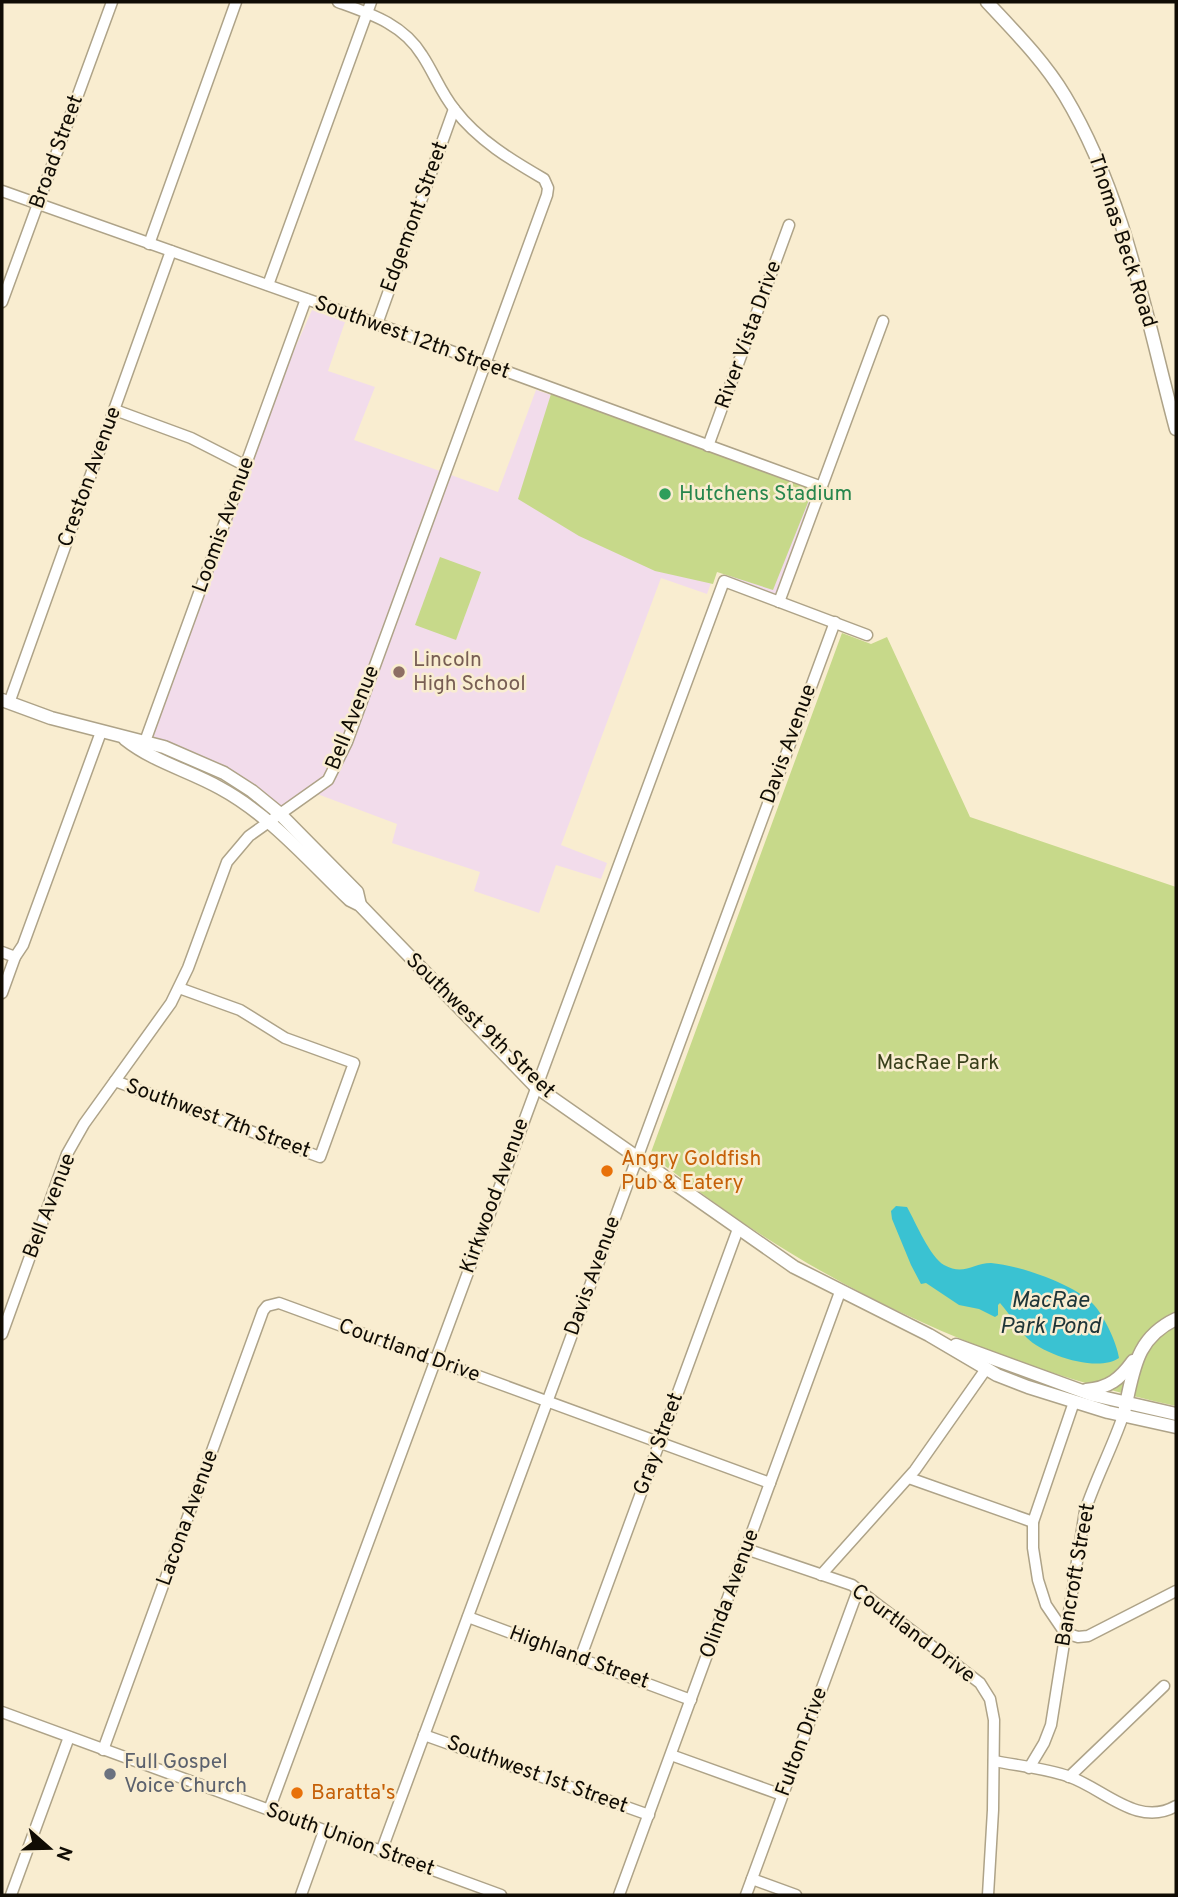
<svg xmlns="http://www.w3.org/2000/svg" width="1178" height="1897" viewBox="0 0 1178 1897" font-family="Overpass,sans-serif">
  <rect width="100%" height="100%" fill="#f9edd0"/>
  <polygon fill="#f2dceb" points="312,310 345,322 328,371 375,387 354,440 498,492 536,390 708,446 822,487 779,602 716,569 707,594 661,578 561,845 607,863 601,879 556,865 539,913 474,891 480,872 392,843 397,824 312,792 279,813 252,791 145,742 261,424"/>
  <g fill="#c7d98a">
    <polygon points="551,394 813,490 773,590 717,572 713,584 655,571 579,536 518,499"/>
    <polygon points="440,557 481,572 456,640 415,625"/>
    <path d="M842,633L871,644L887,637L970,817L1176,887V1406C1027,1374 882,1314 754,1230C718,1207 685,1180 650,1155Z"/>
  </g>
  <path fill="#3ac2d2" d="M896,1206L907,1207C916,1223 930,1257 944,1265C964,1276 973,1263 991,1263C1018,1265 1075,1284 1094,1305C1104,1316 1117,1343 1119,1358C1098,1373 1044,1355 1027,1338C1017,1327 1009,1313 1000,1303L998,1305V1315L995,1317L979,1309L959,1305L926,1283L921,1284L911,1265L892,1219L891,1211Z"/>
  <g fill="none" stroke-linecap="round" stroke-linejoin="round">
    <g stroke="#aea388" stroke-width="13">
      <g id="minor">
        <polyline points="2,191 377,324 822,487"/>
        <polyline points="149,244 236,2"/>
        <polyline points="268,285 371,2"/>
        <polyline points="2,302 112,2"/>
        <polyline points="377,324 454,109"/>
        <polyline points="115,410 191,438 246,466"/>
        <polyline points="708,446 789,225"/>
        <polyline points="779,602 883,321"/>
        <polyline points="9,703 171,251"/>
        <polyline points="143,747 306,299"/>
        <polyline points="2,952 15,957"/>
        <polyline points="2,993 15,957 23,945 101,732"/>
        <polyline points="115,1081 320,1157 354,1063 285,1038 240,1010 179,988"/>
        <path d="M2,1334L67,1154L84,1124L171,1003L188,968L227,862L249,836L328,780L347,742L547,195L548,188L544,179C511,160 478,140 455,110C441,93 434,73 422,55C403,24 371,14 338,2"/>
        <polyline points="1074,1402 1033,1522 1033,1548 1038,1580 1046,1605 1065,1633 1078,1637 1088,1636 1176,1591"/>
        <polyline points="909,1478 1033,1522"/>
        <polyline points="746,1549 852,1585 980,1683 990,1699 994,1720 993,1810 988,1895"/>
        <polyline points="821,1575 915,1470 986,1369"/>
        <polyline points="468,1617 691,1700"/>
        <polyline points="580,1659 738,1229"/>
        <polyline points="2,1712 501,1895"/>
        <polyline points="424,1735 649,1815"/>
        <polyline points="103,1750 263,1311 267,1306 279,1303 770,1483"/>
        <polyline points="671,1755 782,1795"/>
        <path d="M994,1761C1019,1766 1046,1768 1070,1777C1104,1789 1138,1828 1176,1806"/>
        <path d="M1029,1768L1044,1743L1051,1725L1085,1511C1096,1478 1112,1448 1123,1416"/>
        <polyline points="1069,1777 1164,1686"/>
        <polyline points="269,1810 724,581 867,635"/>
        <polyline points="381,1852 835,622"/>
        <polyline points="752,1879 796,1895"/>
        <polyline points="11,1895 69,1737"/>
        <polyline points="301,1895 324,1831"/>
        <polyline points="619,1895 840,1292"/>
        <polyline points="746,1895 858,1590"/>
      </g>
    </g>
    <g stroke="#aea388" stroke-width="15">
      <g id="major">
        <path d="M987,2C1015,32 1044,61 1065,96C1125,196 1146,317 1176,429"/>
        <polyline points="2,700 51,718 164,747 224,773 252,791 279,813 357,892 360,905"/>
        <path d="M125,739C154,762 188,770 220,788C270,815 309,861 350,900L360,905L535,1086L794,1267L929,1335L997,1375L1028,1387L1108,1412L1176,1427"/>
        <polyline points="956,1345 1093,1395 1176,1414"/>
        <path d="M1086,1390C1109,1388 1120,1379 1133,1361"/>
        <path d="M1124,1412C1134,1372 1134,1339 1176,1319"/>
      </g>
    </g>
    <use href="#minor" stroke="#fff" stroke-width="10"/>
    <use href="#major" stroke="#fff" stroke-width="12"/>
  </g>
  <circle fill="#2e9e5b" stroke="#f9edd0" stroke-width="2.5" cx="665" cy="494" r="7"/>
  <circle fill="#8d6e63" stroke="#f9edd0" stroke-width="2.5" cx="399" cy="672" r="7"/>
  <g fill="#e8710a" stroke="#f9edd0" stroke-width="2.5">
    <circle cx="607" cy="1171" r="7"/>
    <circle cx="297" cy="1793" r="7"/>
  </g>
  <circle fill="#6b7280" stroke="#f9edd0" stroke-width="2.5" cx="110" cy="1774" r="7"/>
  <g text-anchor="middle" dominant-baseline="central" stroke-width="5" stroke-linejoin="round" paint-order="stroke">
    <g font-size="21" fill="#100c04" stroke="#f9edd0">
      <text transform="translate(57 152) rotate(-70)">Broad Street</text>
      <text transform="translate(415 217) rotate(-70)">Edgemont Street</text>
      <text transform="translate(1122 241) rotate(72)">Thomas Beck Road</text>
      <text transform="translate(749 335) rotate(-70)">River Vista Drive</text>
      <text transform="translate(412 338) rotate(20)">Southwest 12th Street</text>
      <text transform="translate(90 477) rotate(-70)">Creston Avenue</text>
      <text transform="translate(224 525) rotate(-70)">Loomis Avenue</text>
      <text transform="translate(353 718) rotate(-68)">Bell Avenue</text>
      <text transform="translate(789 744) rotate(-70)">Davis Avenue</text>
      <text transform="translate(480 1026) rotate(44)">Southwest 9th Street</text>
      <text transform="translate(218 1119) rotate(20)">Southwest 7th Street</text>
      <text transform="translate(495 1196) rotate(-70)">Kirkwood Avenue</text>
      <text transform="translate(50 1206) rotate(-69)">Bell Avenue</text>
      <text transform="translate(593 1276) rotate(-70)">Davis Avenue</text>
      <text transform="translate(409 1351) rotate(20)">Courtland Drive</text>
      <text transform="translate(659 1444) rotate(-70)">Gray Street</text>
      <text transform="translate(188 1518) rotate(-70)">Lacona Avenue</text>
      <text transform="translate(1076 1575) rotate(-80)">Bancroft Street</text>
      <text transform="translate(730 1594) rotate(-70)">Olinda Avenue</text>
      <text transform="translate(913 1634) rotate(37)">Courtland Drive</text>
      <text transform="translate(579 1658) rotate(20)">Highland Street</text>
      <text transform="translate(802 1742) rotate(-70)">Fulton Drive</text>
      <text transform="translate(537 1775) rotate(20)">Southwest 1st Street</text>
      <text transform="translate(350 1840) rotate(20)">South Union Street</text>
    </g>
    <g font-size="21" fill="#27864d" stroke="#f9edd0" text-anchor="start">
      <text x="679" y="494">Hutchens Stadium</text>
    </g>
    <g font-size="21" fill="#785e54" stroke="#f9edd0" text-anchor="start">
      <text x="413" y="660">Lincoln<tspan x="413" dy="24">High School</tspan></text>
    </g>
    <g font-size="21" fill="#373f1a" stroke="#f9edd0">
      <text x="938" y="1063">MacRae Park</text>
    </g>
    <g font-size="21" fill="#c56008" stroke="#f9edd0" text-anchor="start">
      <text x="621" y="1159">Angry Goldfish<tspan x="621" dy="24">Pub &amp; Eatery</tspan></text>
      <text x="311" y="1793">Baratta's</text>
    </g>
    <g font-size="21" fill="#5b616d" stroke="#f9edd0" text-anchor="start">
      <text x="124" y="1762">Full Gospel<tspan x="124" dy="24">Voice Church</tspan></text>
    </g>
    <g font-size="23" font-style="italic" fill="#1e3538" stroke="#f9edd0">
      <text x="1050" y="1301">MacRae<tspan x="1050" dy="26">Park Pond</tspan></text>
    </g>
  </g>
  <rect width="1178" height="1897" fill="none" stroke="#100c04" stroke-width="7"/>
  <g transform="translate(49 1848) rotate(110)" stroke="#f9edd0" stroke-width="5" paint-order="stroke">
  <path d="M0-5L12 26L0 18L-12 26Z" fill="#100c04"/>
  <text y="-10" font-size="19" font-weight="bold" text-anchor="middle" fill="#100c04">N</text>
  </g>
</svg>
